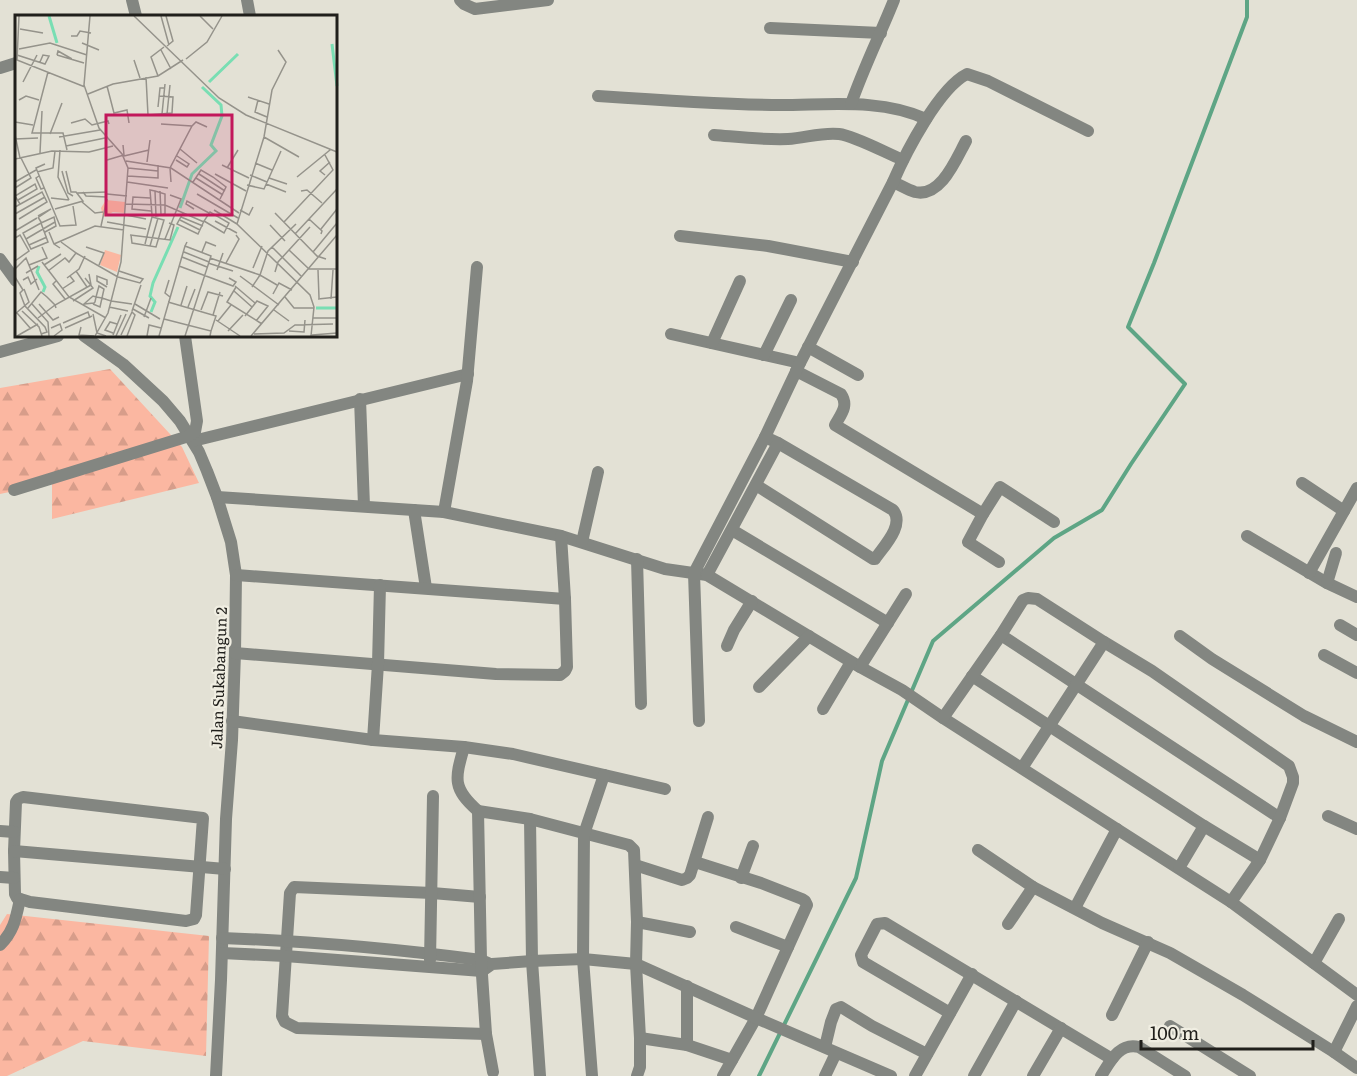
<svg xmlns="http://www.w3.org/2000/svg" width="1357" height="1076" viewBox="0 0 1357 1076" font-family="Literata,serif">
  <defs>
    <pattern id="forest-firs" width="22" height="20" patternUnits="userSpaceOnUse" patternTransform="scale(1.5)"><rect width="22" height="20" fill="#fbb7a1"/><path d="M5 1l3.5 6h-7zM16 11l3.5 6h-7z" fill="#d79d8a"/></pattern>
  </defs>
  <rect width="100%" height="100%" fill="#e3e1d5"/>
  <g fill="url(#forest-firs)">
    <polygon points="110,369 182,447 199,483 52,519 52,483 0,494 0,388"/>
    <polygon points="7,914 209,936 206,1056 83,1041 7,1076 0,1076 0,925"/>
  </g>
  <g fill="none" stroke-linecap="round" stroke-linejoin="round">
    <polyline stroke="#5ea585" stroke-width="4" points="759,1076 856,878 882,761 933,641 1054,538 1102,510 1131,464 1185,384 1128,327 1154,263 1247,17 1247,0"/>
    <g stroke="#838681" stroke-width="12">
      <polyline points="132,0 136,16"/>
      <polyline points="247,0 250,16"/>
      <polyline points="460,0 464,4 475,9 548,0"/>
      <polyline points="770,28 881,33"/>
      <polyline points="0,68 16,63"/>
      <path d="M598,96C656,100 714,104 772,105C822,106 879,97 926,119"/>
      <path d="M851,104C863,69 880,35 894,0"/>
      <path d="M714,135C739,137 763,140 788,139C805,138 822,132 839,134C855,136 886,153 903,160"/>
      <path d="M893,182C900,185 908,190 915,192C941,198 956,159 966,141"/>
      <polyline points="680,236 768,246 853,262"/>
      <polyline points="0,259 16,281"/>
      <polyline points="671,334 800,363"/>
      <polyline points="84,336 123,364 163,401 180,421 199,452 207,471 217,497 231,542 236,575 235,653 232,740 226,819 221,980 216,1076"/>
      <polyline points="712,343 740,281"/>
      <polyline points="808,347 858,375"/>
      <polyline points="0,352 58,336"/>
      <polyline points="764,355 791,300"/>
      <path d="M796,371L841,394C849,406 841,414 835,425L983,514"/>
      <polyline points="360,399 364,506"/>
      <polyline points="193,441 468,374"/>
      <polyline points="1302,483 1344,511"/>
      <path d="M756,485L873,559H875C884,546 905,525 893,510L778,443L765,437"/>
      <polyline points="14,490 189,436 195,432 197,421 185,336"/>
      <polyline points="217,497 444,512 561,536 665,569 707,575 860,667 902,690 943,718 1231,902 1357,995"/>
      <polyline points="414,510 426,588"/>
      <polyline points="444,512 467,381 477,267"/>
      <polyline points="732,530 888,623"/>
      <polyline points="1247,536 1327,583 1357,597"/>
      <polyline points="582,542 598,472"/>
      <polyline points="637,559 641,704"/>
      <polyline points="999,562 968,542 983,514 1000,487 1054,522"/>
      <polyline points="1309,573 1357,488"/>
      <polyline points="236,575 565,599"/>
      <polyline points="707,575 778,443"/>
      <polyline points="1327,583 1336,553"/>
      <polyline points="1340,625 1357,635"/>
      <polyline points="1001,635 1280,818"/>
      <polyline points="1180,636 1212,659 1304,716 1357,742"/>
      <polyline points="727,646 734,630 752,601"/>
      <polyline points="235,653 496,674 560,675 565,671 567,667 565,599 561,536"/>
      <polyline points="1324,655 1357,673"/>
      <polyline points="860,667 906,594"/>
      <polyline points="972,676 1204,826 1260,860"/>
      <polyline points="759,687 809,636"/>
      <polyline points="823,709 851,662"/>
      <polyline points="943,718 1001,635 1023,600 1028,598 1037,599 1104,642 1152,671 1289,766 1293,777 1293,783 1280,818 1260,860 1231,902"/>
      <polyline points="232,721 373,740 464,747 513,754 665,789"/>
      <path d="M699,721L694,573L765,437L800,363L893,182C906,152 939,88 967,74L988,81L1088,131"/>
      <polyline points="373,740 378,664 380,585"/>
      <path d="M464,747C455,779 452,788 478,811"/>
      <polyline points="1022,768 1104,642"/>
      <polygon points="23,797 203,818 196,915 194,919 186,921 30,902 17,898 15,894 14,851 16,802 18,799"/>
      <polyline points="1328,816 1357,829"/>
      <polyline points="530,819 532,961 540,1076"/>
      <polyline points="0,831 14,832"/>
      <polyline points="978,850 1033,887 1102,923 1170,953 1243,995 1334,1052 1357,1068"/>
      <polyline points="14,851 225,869"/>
      <polyline points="695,862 761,883 802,899 805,901 807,905 756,1018 723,1076"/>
      <polyline points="635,865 682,880 687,878 690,875 708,817"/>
      <polyline points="1179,868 1204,826"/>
      <polyline points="0,877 14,878"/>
      <polyline points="741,878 753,846"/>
      <polyline points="480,897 432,893 294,887 290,893 282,1016 285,1022 297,1028 486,1034"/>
      <polyline points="1075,908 1117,829"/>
      <polyline points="637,922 690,932"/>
      <polyline points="1008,924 1033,887"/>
      <polyline points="736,927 788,947"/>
      <path d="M222,938C309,941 395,949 481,960L488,963"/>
      <path d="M0,945C14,931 16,918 20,899"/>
      <polyline points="222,953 285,956 482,971 492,964 532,961 583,959 636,964 763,1021 891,1076"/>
      <polyline points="430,960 433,796"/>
      <polyline points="1314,963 1339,919"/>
      <polyline points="687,986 687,1045"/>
      <polyline points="950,1013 863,962 861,955 877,924 885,923 1112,1059"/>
      <polyline points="1112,1015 1148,942"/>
      <polyline points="1170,1026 1250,1076"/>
      <polyline points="640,1038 687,1045 732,1060"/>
      <polyline points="825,1047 831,1022 836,1009 841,1007 872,1026 927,1054"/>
      <polyline points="1334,1052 1357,1006"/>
      <polyline points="493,1072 486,1034 481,960 478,811 530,819 629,845 634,850 637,922 636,964 640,1038 640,1067 637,1076"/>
      <polyline points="592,1076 583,959 584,834 604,775"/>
      <polyline points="825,1076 836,1053"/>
      <polyline points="915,1076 972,974"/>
      <polyline points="974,1076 1016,1001"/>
      <polyline points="1033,1076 1061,1028"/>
      <path d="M1101,1076C1110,1062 1119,1042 1139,1047L1185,1076"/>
    </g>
  </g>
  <g text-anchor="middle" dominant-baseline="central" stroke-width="4.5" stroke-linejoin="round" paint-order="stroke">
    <g font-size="15" fill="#201f1b" stroke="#f0eee2">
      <text transform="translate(218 678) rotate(-88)">Jalan Sukabangun 2</text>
    </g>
  </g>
  <g transform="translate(15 15)">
    <rect width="322" height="322" fill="#e3e1d5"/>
    <path d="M91,185L110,187V198L98,197L88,202L86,193ZM90,235L106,240L102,257L85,250Z" fill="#fbb7a1"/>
    <path fill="none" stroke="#79deb3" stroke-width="3" d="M34,1L42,28M317,29L322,71M194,67L223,39M165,193L177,159L201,136L196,130L207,101L206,90L187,72M24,251L22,257L30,272L28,277M301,293H322M136,297L140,287L135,281L138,268L163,212"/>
    <path fill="none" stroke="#95938b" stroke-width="1.5" d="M4,1L2,45L70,72M75,1L69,70L84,113L107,139L113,153L106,247L93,298L80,321M119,1L204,83L231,100L322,137M146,1L154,30M151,1L158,26L152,31M185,1L198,14M5,14L28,18M56,21H62L65,16L76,18M67,28L84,35M4,34L35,28L72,40M146,35L156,54M263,35L271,47L257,75L249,122L222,209L295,280L299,292L296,321M2,40L30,49L34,41L28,40L25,47M42,40L69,48M42,40L43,36L57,44M171,44L192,27L207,1M119,45L125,63M33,57L17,118H48L52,135M143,61L136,42L149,32M131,62L133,100L157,98L158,82L144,81M8,67L22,40M92,71L99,98L112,95L114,108M73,79L98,69L143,61L168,45M233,82L254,89M4,85L11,81L24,85M243,85L240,97L252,102M143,92L145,73H150M147,99L150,69M152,99L155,70M0,107L18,110M56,108L70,104L77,110L93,106L94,109M146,109L177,111M35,119L47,88M0,120L5,143M44,122L85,115M249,122L284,142M0,124L23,123M51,131L90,123M165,134L182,148M45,135L43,162L54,185M25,138L27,96M109,141L134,135M0,144L37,136L74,137L98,131M92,145L109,140L108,130M161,145L172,152L174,149L162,141M111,146L156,153L224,198M132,147L135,125M240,148L257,155M30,149L21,153L45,211L61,210L58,191M207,150L234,163M113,153L143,156M212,153L223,135M47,156L53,178L58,181M22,157L38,153L40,136M184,159L210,176M200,159L231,176M235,160L252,167M310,160L305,156L315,147M24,161L21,163L26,174L29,173M113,161L143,163V150M282,162L315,135M181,163L208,180M254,163L272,169M0,167L21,155M112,167L153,173M156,167L155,153L177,111L181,107L192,112M178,167L186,155L198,162L211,172L205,184M251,169L271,177M232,170L249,174L266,136M0,173L16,163L6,143M145,176L146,200M286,176L292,175L307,188M68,177L71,181L92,182M62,178L92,177M92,179L112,181M182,179L223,203M36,183L54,185M135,183L118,182L117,194L136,196M3,185L22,174L20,169L0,181L5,189M67,187L80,198L88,197M111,189L150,190L189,207M0,192L27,177L32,187L4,204M40,194L68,186L61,177H56L51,156M179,194L171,189L172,186L194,198M199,195L222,209M225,195L234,200L238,192M168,198L162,209L183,219L189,206L195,197L214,208L209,218L189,206M260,198L302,241L311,244M0,199L30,182M111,200L131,204M137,200L135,175L140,176L150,179V199L141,201L140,176M23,201L36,194L24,202M23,202L26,207V208L33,227L16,234L8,218L26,208L39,202L41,211L30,217M166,202L188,211M294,204L307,216L306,219M165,205L185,215M200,206L222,218M92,207L131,214M269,207L318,155L310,140M255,210L270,226M86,211L92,184M306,214L322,194M0,216L22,203M34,217L39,229L45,233M280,219L322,174M115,220L155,225L159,210L154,208M116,220L117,228L141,232L149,205L137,202L130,229M0,223L5,220L14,236L0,246M11,224L40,207M150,224L166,184L155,180M39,229L80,211L109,215M14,230L32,222M135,231L143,203M71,232L89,238L84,250M257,232L287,262M274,235L294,254H322M169,237L194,247M187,237L191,227L201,231M298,237L322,208M61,238L103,262M167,242L192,252M195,243L245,260L253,236L281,209M27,247L54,282L91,303M193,248L218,256M211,248L224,224L221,220M14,250L32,243L27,232M29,250L46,239M23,251L16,255L24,275M164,251L218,271L221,267L214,263M238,253L247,231M0,254L11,243L16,255L11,258M202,255L208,238M303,255L304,283M33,256L50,243L54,247L61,238L46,227M61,256L72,272M260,257L263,247L295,212M225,261L264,290M0,262L8,275L5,278L10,291L30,312L32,317L26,319M103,262L125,268L128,264L104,256M52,263L64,254L70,241M8,265L13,262L16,269L22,264M154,265L150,278L155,282M41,266L38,269L50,284M220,271L240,288M92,272L82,266V261L92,265V270M221,272L212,287L247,309M237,272L245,260L262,270M47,274L59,266L55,261M219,276L237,292M258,279L264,268L277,275M270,282L279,293H299M303,284L322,282M316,284L318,255M58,286L78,273L70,263M153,287L201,301L196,316M17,289L33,307L34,321M24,289L38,305L44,302M78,289L85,292L89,274L84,271L81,282L80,287L79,288L69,289L78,281L81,282L87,283L96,286L117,289M120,289L145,304M166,290L172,271M94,292L113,296M173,292L180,274M13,293L26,277L32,282L40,290L23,303M41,293L40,290L76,270L74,259M118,294L134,303M186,295L193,277L208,281M259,295L274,306M7,296L24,312L27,321M117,296L126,270M2,298L16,314M0,299L14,287L9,274M78,299L82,318L91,321M198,300L205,277M230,301L242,286L253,291L241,306M129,302L136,283M298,303H322M149,304L196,316L195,321M201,305L225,321M203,306L216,290M48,308L73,297L75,303M66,312L64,320L79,321M36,313L45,309L47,315L39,321M50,313L77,301M213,316L228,300M274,316L289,317L290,305M98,318L90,315L95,307L102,309M239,319L269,318L280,310L318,309M98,320L106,300M106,320L117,297L120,300L112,321M297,320L322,318M2,321L23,309M101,321L111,299M132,321L134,310L146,313M144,321L170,231M170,321L196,241L170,231L172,227M236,321L322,220"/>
    <path fill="#c2185b" fill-opacity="0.15" stroke="#c2185b" stroke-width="3" d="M91,100H217V200H91Z"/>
    <rect width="322" height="322" fill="none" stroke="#201f1b" stroke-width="3"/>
  </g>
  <path d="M1141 1040v9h172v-9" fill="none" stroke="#201f1b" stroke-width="3"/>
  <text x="1150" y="1040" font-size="18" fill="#201f1b" stroke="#f0eee2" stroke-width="4.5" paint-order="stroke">100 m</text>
</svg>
